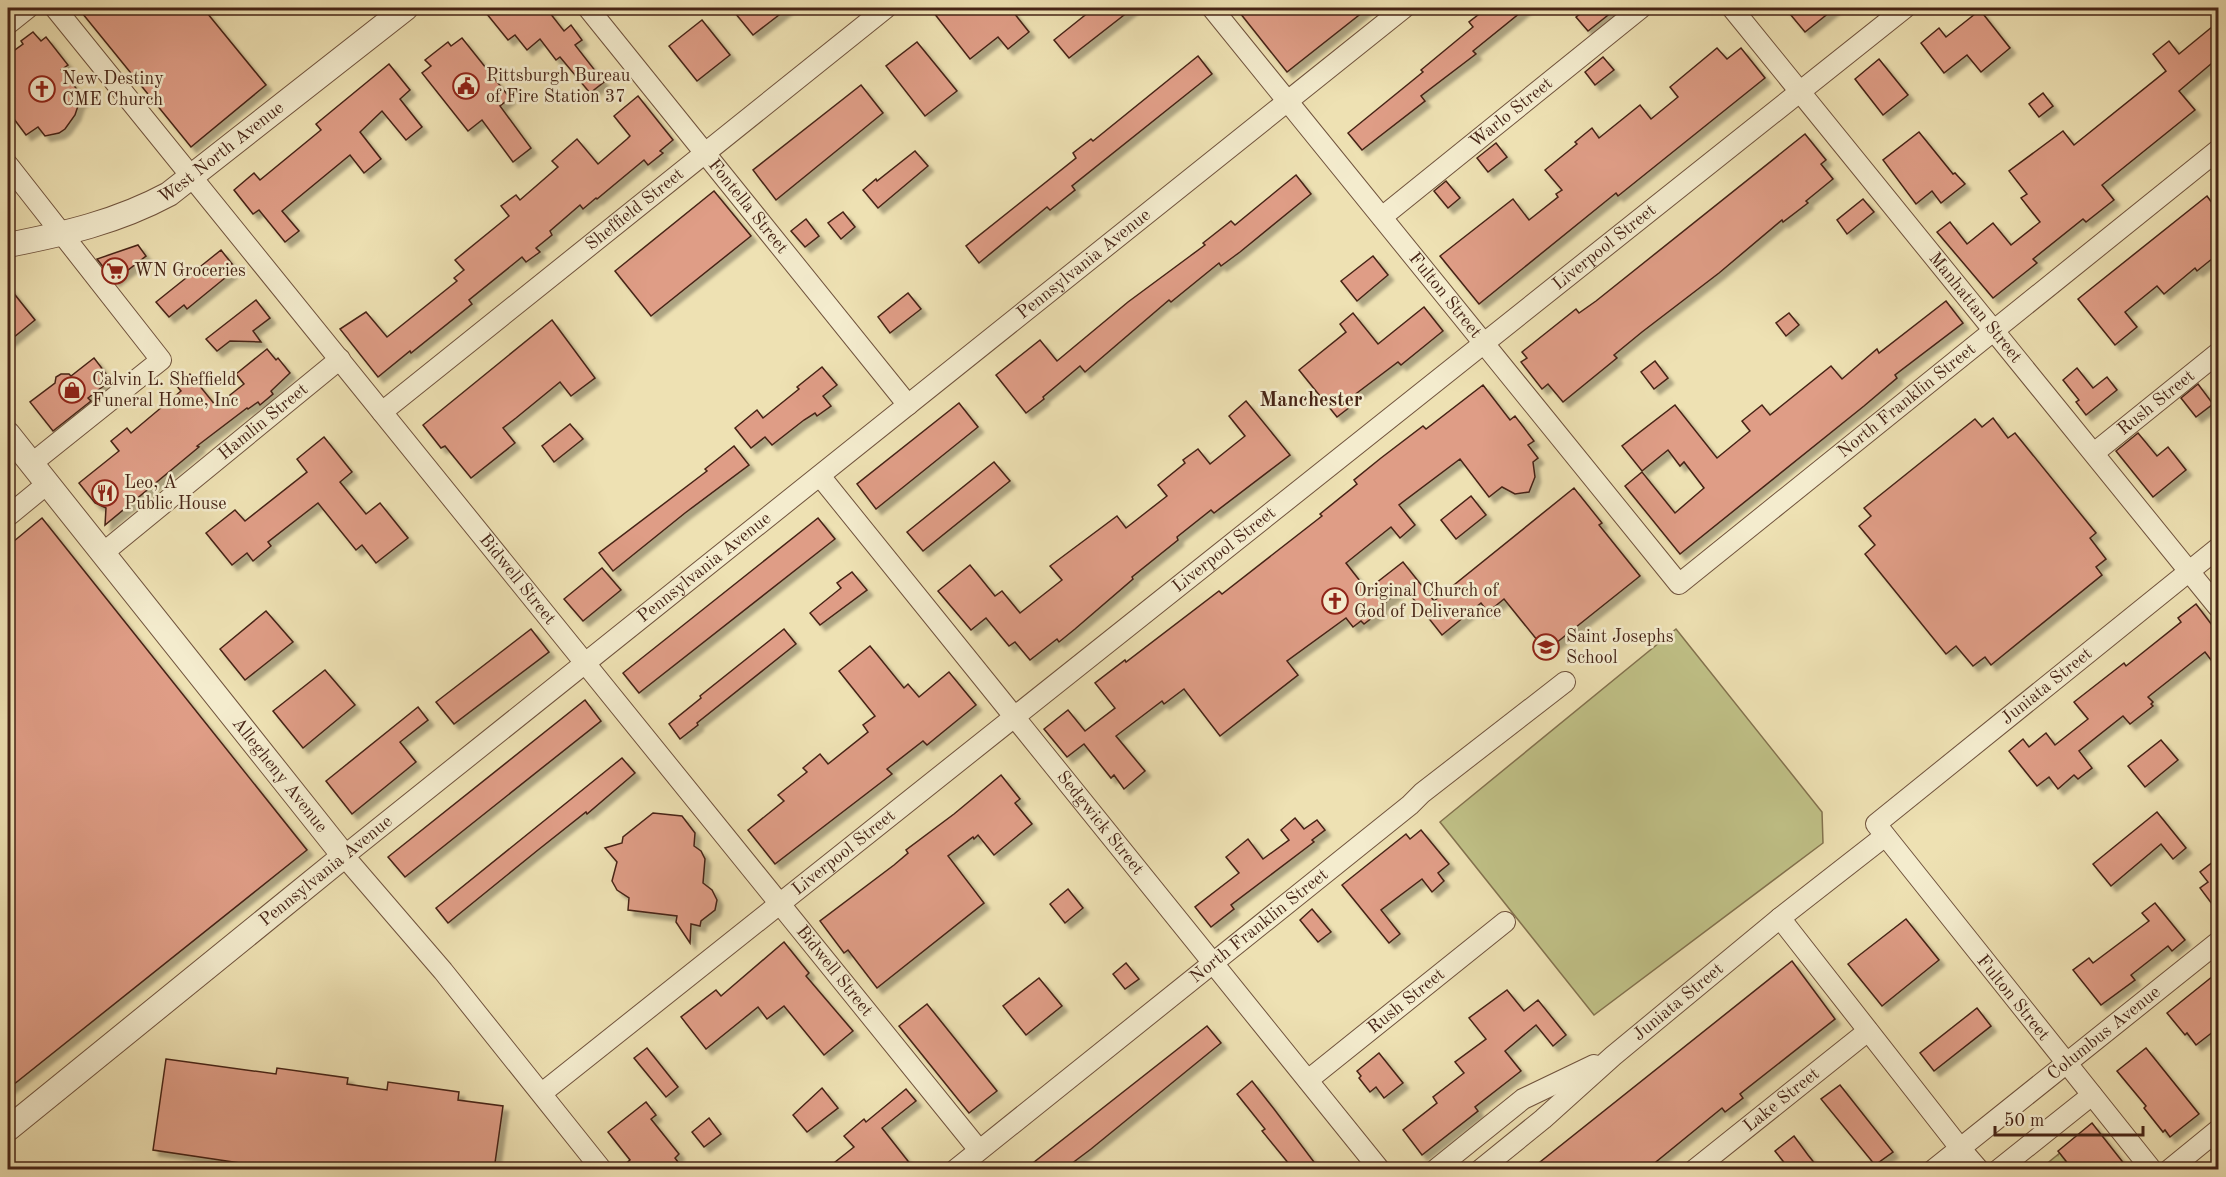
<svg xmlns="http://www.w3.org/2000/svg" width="2226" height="1177" viewBox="0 0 2226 1177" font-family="'Old Standard TT',serif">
  <defs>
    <pattern id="forest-crowns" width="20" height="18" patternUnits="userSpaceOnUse" patternTransform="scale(1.5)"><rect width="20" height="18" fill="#c0c187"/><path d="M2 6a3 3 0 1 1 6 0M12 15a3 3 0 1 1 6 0" fill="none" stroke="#9e9d6d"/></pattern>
    <filter id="shadow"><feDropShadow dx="5.5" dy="5.5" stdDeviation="1.5" flood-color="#0004"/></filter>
  </defs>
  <rect width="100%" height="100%" fill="#eee1b3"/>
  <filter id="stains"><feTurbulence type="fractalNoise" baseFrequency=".00333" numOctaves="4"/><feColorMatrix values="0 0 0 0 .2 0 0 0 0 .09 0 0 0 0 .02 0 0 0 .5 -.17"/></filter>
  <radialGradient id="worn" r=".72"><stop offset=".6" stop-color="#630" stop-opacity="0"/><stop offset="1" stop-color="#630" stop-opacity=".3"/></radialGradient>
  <polygon fill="url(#forest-crowns)" stroke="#83724e" stroke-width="1.5" points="2066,1148 2084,1170 2039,1170"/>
  <polygon fill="#c0c187" stroke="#83724e" stroke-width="1.5" points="1676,629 1822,812 1823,843 1594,1015 1440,822"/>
  <g fill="#df9d86" stroke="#462416" stroke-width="1.5" filter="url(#shadow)">
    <polygon points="78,8 203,8 266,85 191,147"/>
    <polygon points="482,8 546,8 564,31 571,25 582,40 575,45 604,82 590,93 560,57 556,60 540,39 527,50 515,35 508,40"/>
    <polygon points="731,8 788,8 753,35"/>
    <polygon points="930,8 1010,8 1029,32 1008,49 998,37 970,59"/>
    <polygon points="1094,8 1133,8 1069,58 1054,40"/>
    <polygon points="1236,8 1368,8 1287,72"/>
    <polygon points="1487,8 1526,8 1473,51 1476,54 1421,96 1425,101 1362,150 1348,133 1423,72 1421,70 1473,27 1469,22"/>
    <polygon points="1588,8 1617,8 1588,31 1576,17"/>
    <polygon points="1785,8 1835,8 1805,32"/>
    <polygon points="1980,10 2010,48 1981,72 1967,55 1944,73 1921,43 1939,28 1946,37"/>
    <polygon points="702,20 730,55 697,81 669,46"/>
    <polygon points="2218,22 2218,58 2179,91 2195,110 2102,185 2114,200 2086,222 2083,219 2033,259 2037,263 1993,298 1937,232 1950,222 1967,244 1993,223 2011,245 2040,222 2021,198 2027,194 2009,171 2063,131 2074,145 2166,71 2153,54 2169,41 2179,54"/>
    <polygon points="33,32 41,41 46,37 68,65 61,70 85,99 79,103 75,115 65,129 59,133 45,136 38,127 26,135 8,111 8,55 23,44 21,41"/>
    <polygon points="462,38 510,98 500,106 531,148 513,162 482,120 468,131 422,73 431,66 425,60 448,42 451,46"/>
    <polygon points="917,42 957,91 925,116 886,66"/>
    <polygon points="1717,48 1727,59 1741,48 1765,78 1618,196 1616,193 1479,304 1440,256 1513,199 1529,220 1558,197 1556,194 1562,190 1545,170 1577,144 1575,142 1592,128 1599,138 1640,105 1651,119 1678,97 1670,87"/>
    <polygon points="1198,56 1212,74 1072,186 1075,190 1050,210 1047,207 979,263 966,246 1076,158 1073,153 1091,139 1093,141"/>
    <polygon points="1603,57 1614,70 1595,85 1585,72"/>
    <polygon points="1879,59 1908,95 1883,115 1855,79"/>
    <polygon points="389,64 410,90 400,99 422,127 406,140 382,111 360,132 381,159 364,173 350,155 282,211 299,231 285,242 259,210 253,214 234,190 254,173 260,180 321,130 316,124"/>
    <polygon points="861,85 883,113 776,200 753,170"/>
    <polygon points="2043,93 2053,106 2039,117 2029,104"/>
    <polygon points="638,96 673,140 660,151 663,153 648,165 644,160 597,199 596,198 583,209 580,205 550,231 552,235 536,248 540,252 526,262 522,257 469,300 472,304 411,353 410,351 378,377 340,329 366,312 387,337 457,281 454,278 464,270 455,260 509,216 501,206 516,195 520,200 558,167 552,161 577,139 598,164 627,139 630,136 614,116"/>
    <polygon points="1919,132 1953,174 1955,173 1965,184 1941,203 1932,191 1916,204 1883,160"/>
    <polygon points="1805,134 1826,160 1821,164 1833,179 1806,201 1808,203 1783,222 1782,220 1719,273 1642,332 1614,355 1617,358 1563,402 1548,384 1542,389 1521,362 1527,358 1522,352 1576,309 1579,313 1596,301"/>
    <polygon points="1496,143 1507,157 1488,172 1477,158"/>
    <polygon points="915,151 928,166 878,208 863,190 876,179 877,181"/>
    <polygon points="1296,175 1311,194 1240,252 1221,266 1219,263 1171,302 1169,300 1085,372 1080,366 1043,397 1044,399 1026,413 996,375 1040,340 1057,361 1128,302 1205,245 1203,243 1231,221 1235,225"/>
    <polygon points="1446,181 1460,198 1448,208 1434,191"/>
    <polygon points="714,191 751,236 651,316 615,271"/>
    <polygon points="2207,196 2218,211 2218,254 2197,271 2195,268 2164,294 2157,286 2125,312 2137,327 2115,345 2078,299"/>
    <polygon points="1863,199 1874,212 1847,234 1837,220"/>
    <polygon points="843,212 855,227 841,239 828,223"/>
    <polygon points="806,219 819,236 805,247 791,231"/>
    <polygon points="138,245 146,256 114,281 97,259"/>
    <polygon points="221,250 236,269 187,309 184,305 169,317 156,302"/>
    <polygon points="1373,256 1388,275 1357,301 1341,281"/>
    <polygon points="8,286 35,320 8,342"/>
    <polygon points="908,293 921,309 890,333 878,317"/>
    <polygon points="256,300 270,318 253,331 261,342 230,341 217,351 206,339"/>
    <polygon points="1946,301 1963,323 1895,375 1897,378 1864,406 1680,554 1625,486 1642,472 1675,513 1704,488 1684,462 1680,466 1668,450 1642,471 1622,446 1675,405 1717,458 1750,431 1742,421 1762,405 1770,415 1831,366 1842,379 1877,349 1879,353"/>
    <polygon points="1424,307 1443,331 1401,365 1398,362 1345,402 1350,407 1337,417 1299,370 1346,332 1340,324 1353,313 1378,344"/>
    <polygon points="1789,313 1799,325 1786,336 1776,323"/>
    <polygon points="552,320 595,378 571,396 560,382 516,418 503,428 515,443 471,478 445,446 441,448 423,425"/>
    <polygon points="267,349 276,360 278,358 290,373 271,391 273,394 260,405 258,402 248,409 247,408 197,446 199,447 105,525 106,508 95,503 79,483 119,451 111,441 127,428 131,433 181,391 176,385 190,374 216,406 244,384 236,374"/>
    <polygon points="94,358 111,380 88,398 91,401 53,431 30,402 55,383 56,377 61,374 69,374 71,376"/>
    <polygon points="1655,361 1668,378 1654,389 1641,372"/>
    <polygon points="822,367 837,385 823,396 831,406 817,416 815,413 804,420 772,445 765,437 751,448 735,428 757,410 763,418 799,389 797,387"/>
    <polygon points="2077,368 2093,388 2107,377 2117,390 2086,415 2076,402 2079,400 2063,380"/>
    <polygon points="2198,384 2213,404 2196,417 2181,398"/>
    <polygon points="1483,385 1510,420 1515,416 1534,441 1528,445 1538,458 1533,462 1535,477 1529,492 1515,494 1502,487 1489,497 1460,459 1399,505 1415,525 1400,538 1391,527 1346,563 1367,590 1403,562 1434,601 1574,488 1602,523 1599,525 1640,576 1546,651 1504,599 1488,612 1481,603 1442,635 1404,587 1380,607 1382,610 1364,624 1361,621 1353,627 1346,618 1287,661 1298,675 1220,736 1184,689 1164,704 1162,701 1116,736 1145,771 1124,789 1114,775 1111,778 1084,744 1067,757 1044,729 1068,710 1085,731 1115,708 1095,683 1125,660 1126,662 1219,591 1222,594 1322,516 1320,514 1357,484 1354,480 1381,458 1423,426 1426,429"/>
    <polygon points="1246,401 1290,455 1214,513 1211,510 1177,537 1178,540 1132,577 1133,579 1075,629 1059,642 1057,639 1030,660 1015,642 1009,646 986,618 971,630 938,591 970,565 995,596 1002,591 1020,613 1062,580 1050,566 1117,516 1126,528 1167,496 1158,485 1185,463 1183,460 1198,449 1210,464 1245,436 1229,416"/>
    <polygon points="959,403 978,427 876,509 857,484"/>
    <polygon points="1993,418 2008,438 2015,433 2096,533 2090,538 2106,559 2096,567 2102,575 1991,665 1985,657 1973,666 1956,646 1946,654 1865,554 1875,545 1859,526 1871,516 1864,508 1975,419 1982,427"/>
    <polygon points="570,424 583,439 554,462 542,446"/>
    <polygon points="2138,433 2157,456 2168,447 2186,470 2153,497 2116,451"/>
    <polygon points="324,437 352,472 340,482 366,514 380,503 408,538 376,563 362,545 356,550 318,503 268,542 271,546 253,561 247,553 232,565 206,533 235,510 245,521 307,472 297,459"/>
    <polygon points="734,446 749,465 685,513 613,571 599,553 707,471 705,469"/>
    <polygon points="994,462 1010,481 923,551 907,532"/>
    <polygon points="1471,496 1486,515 1456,539 1441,520"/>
    <polygon points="42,518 307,850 8,1089 8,546"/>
    <polygon points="818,518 835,539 639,693 623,673"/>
    <polygon points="602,568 621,590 583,621 564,599"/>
    <polygon points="852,572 867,590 820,625 810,613 841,588 837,583"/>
    <polygon points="2196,604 2218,633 2218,669 2205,652 2148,697 2153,702 2151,704 2153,706 2130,724 2123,716 2079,751 2092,768 2078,779 2074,775 2058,789 2049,777 2037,786 2009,751 2023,739 2029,747 2046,733 2055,745 2088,719 2074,702 2124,663 2126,666 2181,622 2178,618"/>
    <polygon points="266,611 293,642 245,680 220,649"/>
    <polygon points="531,629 549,652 454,724 436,702"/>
    <polygon points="784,629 796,644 697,723 698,725 680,739 669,724 701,698 700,696"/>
    <polygon points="870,646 904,688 908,684 919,697 949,672 976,705 927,745 923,741 887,769 892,774 775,864 748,830 784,801 778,795 807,772 803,768 820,754 828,764 868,732 863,725 875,716 839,671"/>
    <polygon points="325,670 355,705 303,748 273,711"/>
    <polygon points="585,700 601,721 405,877 388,857"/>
    <polygon points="418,707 428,720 400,742 416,762 352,814 326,781"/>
    <polygon points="2161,740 2178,760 2145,787 2128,766"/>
    <polygon points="622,758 635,773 587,814 586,812 538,850 448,923 436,908"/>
    <polygon points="1001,775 1020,799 1015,803 1032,824 994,855 978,835 974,839 973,837 948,856 984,903 877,988 848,950 844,953 820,921 894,865 908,853 906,850 954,814"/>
    <polygon points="2157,812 2186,848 2173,859 2161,844 2111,886 2093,864"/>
    <polygon points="653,813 682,816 695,833 694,846 701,851 705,859 703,883 712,890 717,900 715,910 701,921 700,926 691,924 690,943 676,922 677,916 628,910 629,898 617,890 612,881 617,862 605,848 622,843 623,837"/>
    <polygon points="1295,818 1304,829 1317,820 1325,830 1312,840 1314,842 1231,905 1234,909 1211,927 1195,907 1239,873 1226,857 1248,839 1263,859 1289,840 1281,830"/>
    <polygon points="1421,830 1449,864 1438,873 1444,881 1432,892 1422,879 1381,910 1400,934 1389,943 1342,885 1406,834 1410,839"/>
    <polygon points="2218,858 2218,912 2200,888 2208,882 2200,872"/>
    <polygon points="1068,889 1083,908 1065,923 1050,904"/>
    <polygon points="2155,903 2185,940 2172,951 2168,946 2131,975 2135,980 2101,1005 2073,970 2089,958 2093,963 2149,921 2142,913"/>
    <polygon points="1312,909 1331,932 1318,942 1300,920"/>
    <polygon points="1906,919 1939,960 1882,1006 1848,964"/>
    <polygon points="784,942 809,973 806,976 853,1031 824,1055 784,1006 767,1019 758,1007 706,1049 681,1017 716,990 721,996"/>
    <polygon points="1792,961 1835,1019 1740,1094 1743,1098 1725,1112 1722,1108 1646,1170 1530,1170"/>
    <polygon points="1126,963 1139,979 1125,989 1113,974"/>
    <polygon points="2218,972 2218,1011 2212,1016 2218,1024 2218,1028 2196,1045 2187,1033 2185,1035 2167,1013"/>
    <polygon points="1039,978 1062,1006 1026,1035 1003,1006"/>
    <polygon points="1507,990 1524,1011 1538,1000 1566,1035 1553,1046 1536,1025 1505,1051 1521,1071 1475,1107 1478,1111 1422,1155 1403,1130 1437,1103 1433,1097 1464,1073 1455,1062 1486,1039 1469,1018"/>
    <polygon points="927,1004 997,1091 969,1113 899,1026"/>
    <polygon points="1977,1008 1991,1026 1934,1071 1920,1053"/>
    <polygon points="1207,1026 1221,1043 1091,1149 1063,1170 1024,1170"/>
    <polygon points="647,1048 678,1087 666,1097 634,1058"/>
    <polygon points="2146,1048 2199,1114 2170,1137 2165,1130 2163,1132 2144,1108 2146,1106 2117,1071"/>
    <polygon points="1379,1053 1403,1083 1384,1098 1376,1087 1370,1092 1359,1078 1361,1076 1357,1071"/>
    <polygon points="166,1059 276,1074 277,1068 348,1078 347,1084 387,1090 388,1082 459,1092 458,1100 503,1106 494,1170 287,1170 153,1150"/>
    <polygon points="1252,1081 1274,1109 1320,1170 1294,1170 1262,1131 1265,1129 1237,1094"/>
    <polygon points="1840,1085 1893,1152 1875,1165 1821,1099"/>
    <polygon points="822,1088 838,1108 807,1132 793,1115"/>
    <polygon points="906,1089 916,1101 882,1128 915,1170 825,1170 854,1147 844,1136 864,1119 866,1122"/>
    <polygon points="646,1102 656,1115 651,1119 679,1154 675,1158 684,1170 618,1170 630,1160 608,1132"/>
    <polygon points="709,1118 721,1134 704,1147 692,1132"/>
    <polygon points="2092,1123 2129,1170 2073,1170 2058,1151"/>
    <polygon points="1794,1136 1808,1155 1820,1170 1790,1170 1775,1151"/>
  </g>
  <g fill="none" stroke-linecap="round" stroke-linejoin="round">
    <g stroke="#70533d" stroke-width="22">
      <g id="minor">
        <path id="s1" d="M55,8L979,1150"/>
        <path id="s2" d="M588,8L908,405"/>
        <path id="s3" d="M1212,8L1679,584L2218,150"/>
        <path id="s4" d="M1732,8L2218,607"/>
        <polyline points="8,24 28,8"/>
        <polyline points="8,165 161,360 31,464"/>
        <path id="s5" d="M1382,217L1641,8"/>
        <path id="s6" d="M382,412L886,8"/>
        <path id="s7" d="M2094,453L2218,353"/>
        <path id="s8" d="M820,476L1380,1170"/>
        <polyline points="8,516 47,484"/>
        <path id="s9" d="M103,553L340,359"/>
        <polyline points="1780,918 1960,1148 1979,1170"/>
        <path id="s10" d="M1308,1080L1505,922"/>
        <path id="s11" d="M542,1093L1905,8"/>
        <path id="s12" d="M602,1170L443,971L344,856L1404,8"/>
        <path id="s13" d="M955,1170L1410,805L1422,793L1565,682"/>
        <polyline points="1435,1170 1523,1099 1594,1065"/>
        <path id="s14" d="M1480,1170L1543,1119L1613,1056L1780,918L1885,836"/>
        <path id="s15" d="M1694,1170L1868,1031"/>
        <path id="s16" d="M1933,1170L2218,942"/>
        <polyline points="1998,1170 2092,1095"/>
        <path id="s17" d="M2152,1170L1876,824L2218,548"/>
        <polyline points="2169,1170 2218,1130"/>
      </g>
    </g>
    <g stroke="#70533d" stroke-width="26">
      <g id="tertiary">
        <path id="s18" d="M8,245C64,234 117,222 169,194L406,8"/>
        <path id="s19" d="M8,434L344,856L8,1129"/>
      </g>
    </g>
    <use href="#minor" stroke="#f4ecce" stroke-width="20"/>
    <use href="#tertiary" stroke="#f4ecce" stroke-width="24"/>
  </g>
  <defs>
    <g id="civic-ring" transform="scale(1.35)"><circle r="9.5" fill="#f4ecce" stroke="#8f2418" stroke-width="1.5"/><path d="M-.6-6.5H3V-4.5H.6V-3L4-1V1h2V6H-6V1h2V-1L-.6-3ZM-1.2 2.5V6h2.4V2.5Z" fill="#8f2418"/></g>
    <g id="church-ring" transform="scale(1.35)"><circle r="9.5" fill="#f4ecce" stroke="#8f2418" stroke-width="1.5"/><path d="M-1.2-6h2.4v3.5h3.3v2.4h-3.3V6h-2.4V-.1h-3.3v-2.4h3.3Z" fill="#8f2418"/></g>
    <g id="supermarket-ring" transform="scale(1.35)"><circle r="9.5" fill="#f4ecce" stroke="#8f2418" stroke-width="1.5"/><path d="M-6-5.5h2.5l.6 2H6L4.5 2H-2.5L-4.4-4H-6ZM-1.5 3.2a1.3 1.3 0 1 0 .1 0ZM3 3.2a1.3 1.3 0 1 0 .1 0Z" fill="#8f2418"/></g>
    <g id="shop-ring" transform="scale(1.35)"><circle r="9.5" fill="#f4ecce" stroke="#8f2418" stroke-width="1.5"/><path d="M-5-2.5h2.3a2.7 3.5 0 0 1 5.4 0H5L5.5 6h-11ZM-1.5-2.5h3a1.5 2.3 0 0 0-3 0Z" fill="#8f2418"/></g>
    <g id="restaurant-ring" transform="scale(1.35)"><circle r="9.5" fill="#f4ecce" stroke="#8f2418" stroke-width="1.5"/><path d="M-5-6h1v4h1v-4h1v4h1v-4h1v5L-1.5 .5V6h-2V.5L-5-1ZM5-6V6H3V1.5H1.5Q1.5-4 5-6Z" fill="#8f2418"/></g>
    <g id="school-ring" transform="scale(1.35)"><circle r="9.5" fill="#f4ecce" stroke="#8f2418" stroke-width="1.5"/><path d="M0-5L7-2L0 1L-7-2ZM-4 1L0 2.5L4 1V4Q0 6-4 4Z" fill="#8f2418"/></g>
  </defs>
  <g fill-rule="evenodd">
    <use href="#civic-ring" x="466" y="86"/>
    <use href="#church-ring" x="42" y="89"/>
    <use href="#supermarket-ring" x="115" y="271"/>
    <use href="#shop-ring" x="72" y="390"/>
    <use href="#restaurant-ring" x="105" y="493"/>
    <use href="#church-ring" x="1335" y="601"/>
    <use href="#school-ring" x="1546" y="647"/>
  </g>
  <g text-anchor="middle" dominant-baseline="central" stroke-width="5" stroke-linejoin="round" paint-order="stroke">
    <g font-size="18" fill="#462416" stroke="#f4ecce" text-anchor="start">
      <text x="486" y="76">Pittsburgh Bureau<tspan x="486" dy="21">of Fire Station 37</tspan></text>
      <text x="62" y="79">New Destiny<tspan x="62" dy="21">CME Church</tspan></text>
      <text x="134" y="271">WN Groceries</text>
      <text x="92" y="380">Calvin L. Sheffield<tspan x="92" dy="21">Funeral Home, Inc</tspan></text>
      <text x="124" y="483">Leo, A<tspan x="124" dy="21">Public House</tspan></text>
      <text x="1354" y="591">Original Church of<tspan x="1354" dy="21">God of Deliverance</tspan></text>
      <text x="1566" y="637">Saint Josephs<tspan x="1566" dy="21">School</tspan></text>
    </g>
    <g font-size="18" fill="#462416" stroke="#f4ecce">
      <text stroke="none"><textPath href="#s5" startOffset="166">Warlo Street</textPath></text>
      <text stroke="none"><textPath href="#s18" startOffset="236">West North Avenue</textPath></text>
      <text stroke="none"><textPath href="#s2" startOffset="255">Fontella Street</textPath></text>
      <text stroke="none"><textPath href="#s6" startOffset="324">Sheffield Street</textPath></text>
      <text stroke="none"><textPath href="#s11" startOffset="1358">Liverpool Street</textPath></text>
      <text stroke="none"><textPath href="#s12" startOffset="1354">Pennsylvania Avenue</textPath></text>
      <text stroke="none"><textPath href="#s3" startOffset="370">Fulton Street</textPath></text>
      <text stroke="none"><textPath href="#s4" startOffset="386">Manhattan Street</textPath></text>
      <text stroke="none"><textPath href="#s3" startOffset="1034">North Franklin Street</textPath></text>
      <text stroke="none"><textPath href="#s7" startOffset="80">Rush Street</textPath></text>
      <text stroke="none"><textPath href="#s9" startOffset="207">Hamlin Street</textPath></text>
      <text stroke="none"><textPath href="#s11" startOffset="872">Liverpool Street</textPath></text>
      <text stroke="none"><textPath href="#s12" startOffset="868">Pennsylvania Avenue</textPath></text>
      <text stroke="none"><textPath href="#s1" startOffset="735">Bidwell Street</textPath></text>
      <text stroke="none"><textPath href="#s17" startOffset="662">Juniata Street</textPath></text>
      <text stroke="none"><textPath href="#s19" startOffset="436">Allegheny Avenue</textPath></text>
      <text stroke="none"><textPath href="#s8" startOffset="446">Sedgwick Street</textPath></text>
      <text stroke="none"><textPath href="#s11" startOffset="386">Liverpool Street</textPath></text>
      <text transform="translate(326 871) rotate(-39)">Pennsylvania Avenue</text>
      <text stroke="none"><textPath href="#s13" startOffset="390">North Franklin Street</textPath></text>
      <text stroke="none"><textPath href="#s1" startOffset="1239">Bidwell Street</textPath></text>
      <text transform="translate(2013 998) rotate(51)">Fulton Street</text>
      <text stroke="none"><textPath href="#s10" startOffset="126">Rush Street</textPath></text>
      <text stroke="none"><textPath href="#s14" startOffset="260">Juniata Street</textPath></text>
      <text stroke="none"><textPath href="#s16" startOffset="219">Columbus Avenue</textPath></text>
      <text stroke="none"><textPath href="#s15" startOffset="112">Lake Street</textPath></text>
    </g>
    <g font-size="20" font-weight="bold" fill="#462416" stroke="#f4ecce">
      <text x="1311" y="401">Manchester</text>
    </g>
  </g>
  <rect width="2226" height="1177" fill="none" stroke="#eee1b3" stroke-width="30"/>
  <rect x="9" y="9" width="2208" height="1159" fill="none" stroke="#462416" stroke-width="3"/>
  <rect x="15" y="15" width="2196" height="1147" fill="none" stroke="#462416" stroke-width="1.5"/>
  <path d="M1995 1126v9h148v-9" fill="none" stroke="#462416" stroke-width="3"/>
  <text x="2004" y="1126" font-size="18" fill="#462416" stroke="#f4ecce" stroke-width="4.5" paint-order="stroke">50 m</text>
  <rect width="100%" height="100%" filter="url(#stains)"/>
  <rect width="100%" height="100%" fill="url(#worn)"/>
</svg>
